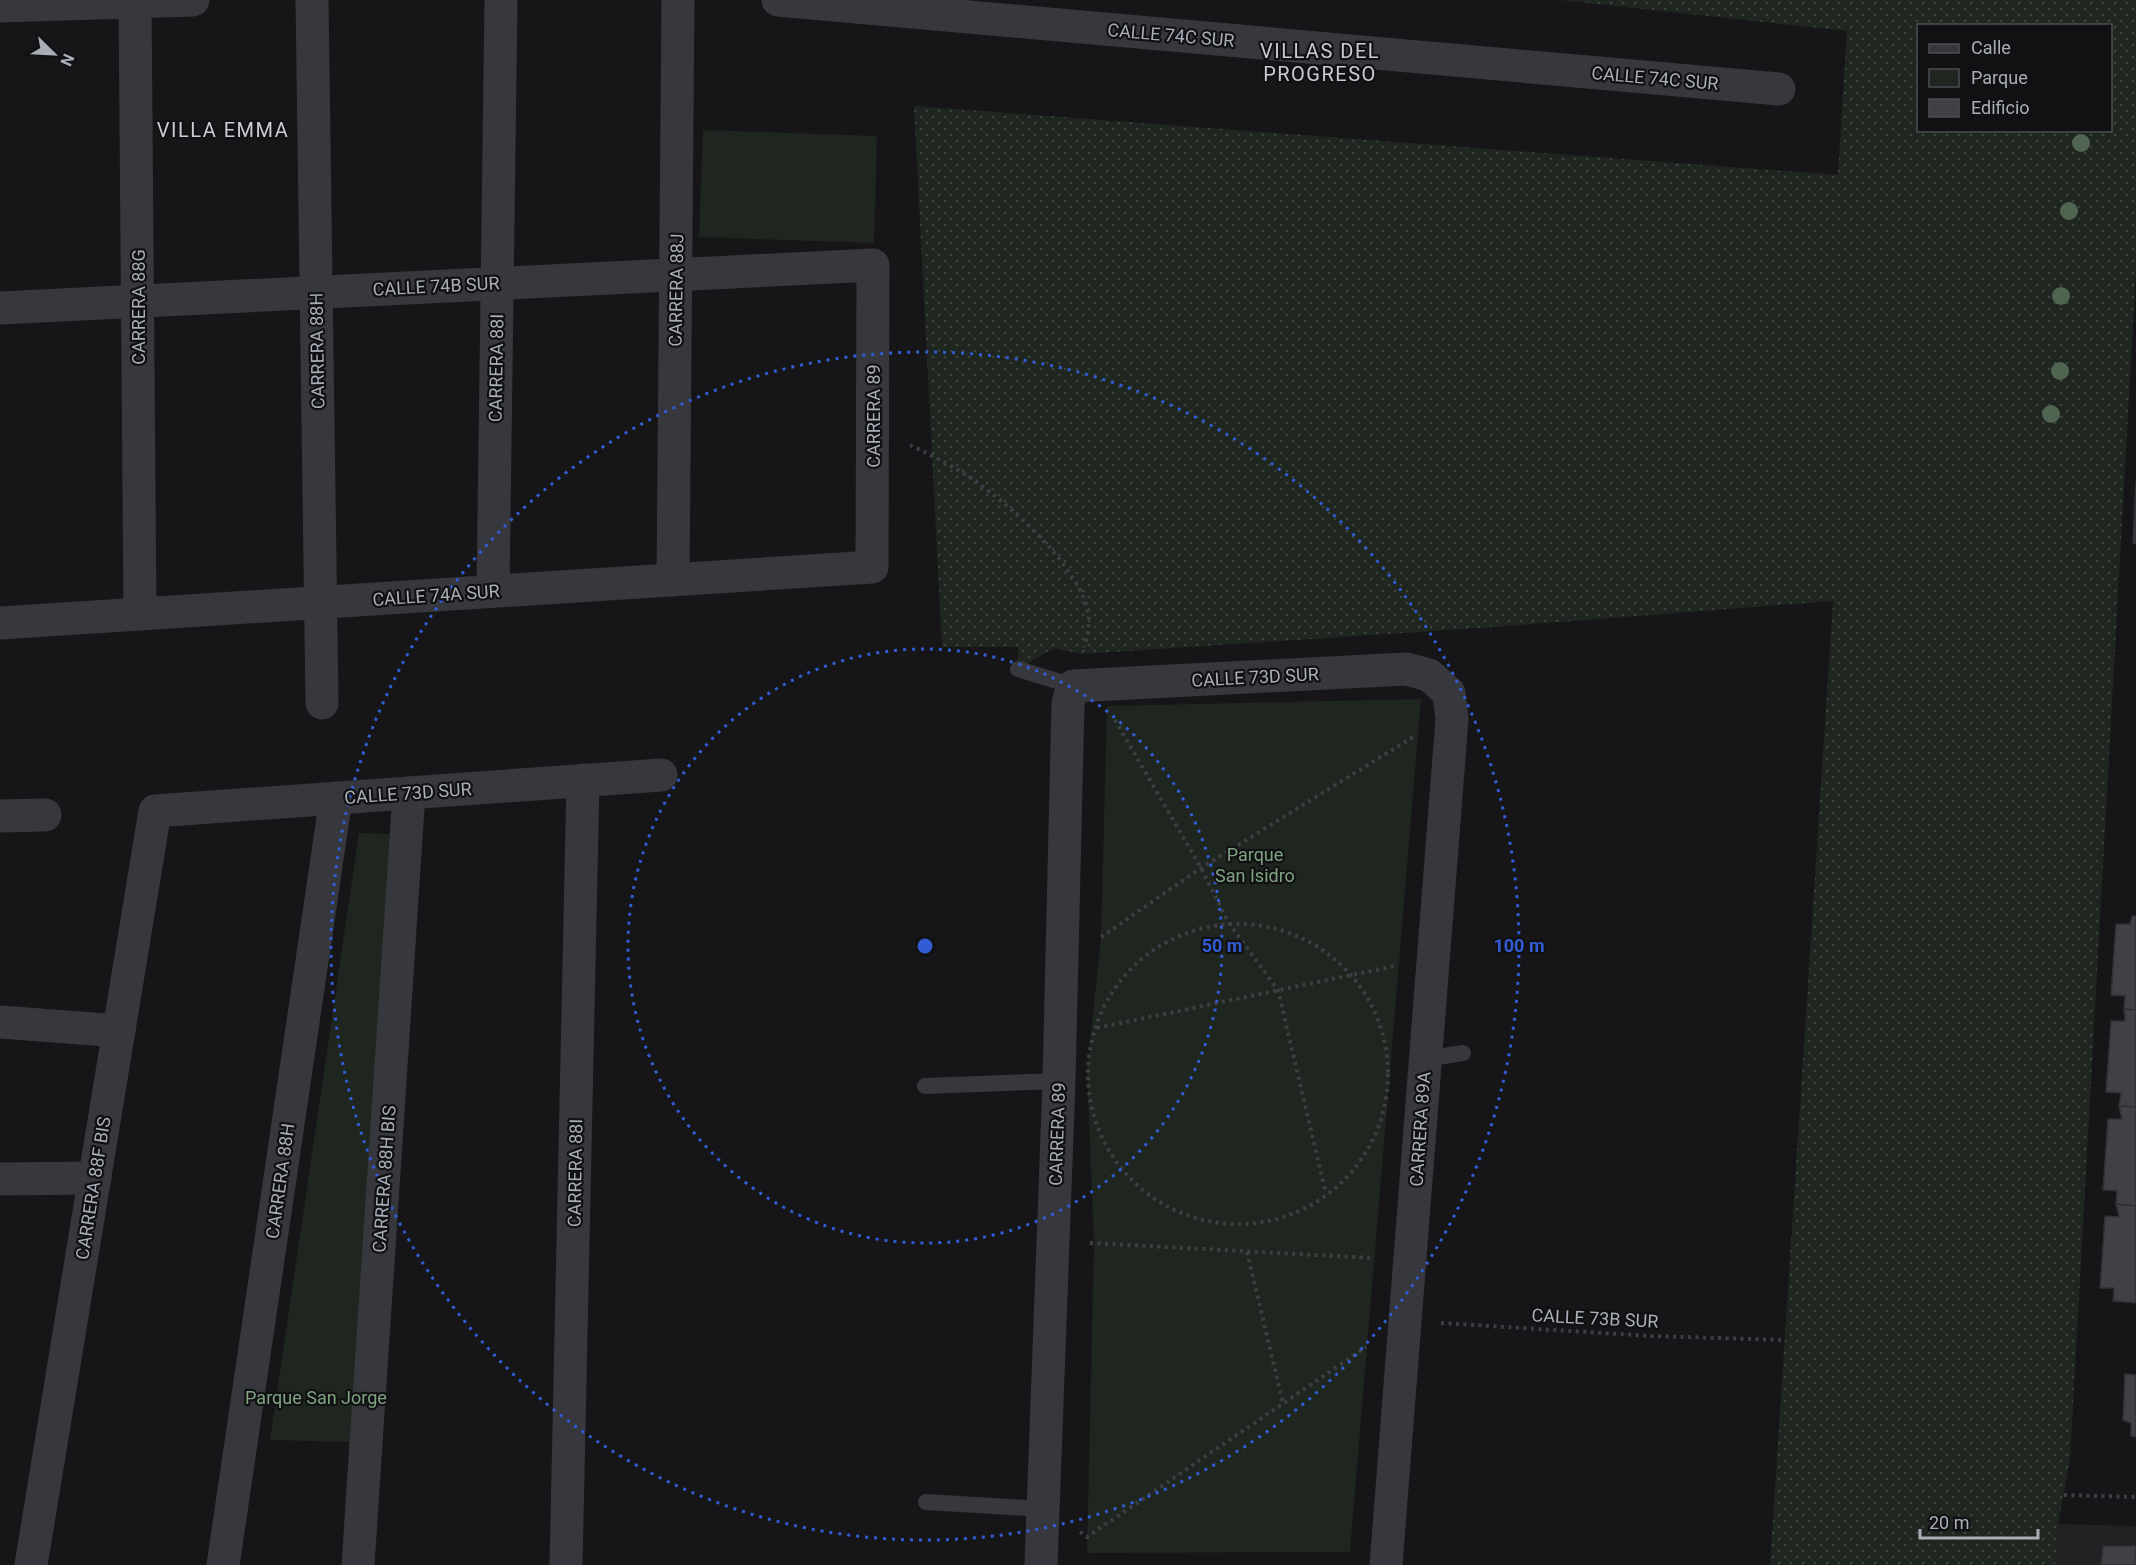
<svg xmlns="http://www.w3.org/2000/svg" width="2136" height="1565" viewBox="0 0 2136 1565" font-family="Roboto,sans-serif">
  <defs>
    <pattern id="grass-dots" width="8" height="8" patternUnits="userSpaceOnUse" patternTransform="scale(1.5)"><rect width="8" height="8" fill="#1e261f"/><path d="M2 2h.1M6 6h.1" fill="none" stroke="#3c433d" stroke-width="1.8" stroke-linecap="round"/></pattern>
  </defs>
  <rect width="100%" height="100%" fill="#161618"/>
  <polygon fill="#222225" points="2058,1524 2136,1526 2136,1565 2055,1565"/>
  <path fill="url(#grass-dots)" fill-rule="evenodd" d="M1560,0H2136V270L2070,1459L2058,1524L2055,1565H1770L1833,601L1508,626L1082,654L1054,648L1018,669V647H942L914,106L1838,175L1847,31ZM1918,26H2110V130H1918Z"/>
  <g fill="#1e261f">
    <polygon points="703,130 877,136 874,243 699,237"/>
    <polygon points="1421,699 1350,1552 1087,1553 1094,1243 1087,1072 1101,937 1107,706"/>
    <polygon points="359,833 396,834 352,1442 270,1440"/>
  </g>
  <g fill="#404145" stroke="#303034" stroke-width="1.5">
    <polygon points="2136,481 2136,544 2133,543"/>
    <polygon points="2132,916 2136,916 2136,1010 2124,1009 2125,996 2111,995 2116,924 2130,924"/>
    <polygon points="2124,1009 2136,1010 2136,1107 2119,1106 2121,1093 2106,1092 2111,1021 2125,1021"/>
    <polygon points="2119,1106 2136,1107 2136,1206 2116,1204 2117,1191 2103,1190 2108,1119 2122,1119"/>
    <polygon points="2116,1204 2136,1206 2136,1303 2113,1301 2114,1288 2100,1288 2105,1216 2119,1217"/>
    <polygon points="2125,1374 2136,1375 2136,1437 2131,1436 2131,1423 2123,1420"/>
    <polygon points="2103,1546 2136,1546 2136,1565 2101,1565"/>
  </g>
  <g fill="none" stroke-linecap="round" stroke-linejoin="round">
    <g stroke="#3d3f44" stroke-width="4" stroke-dasharray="3 4.5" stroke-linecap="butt">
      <path d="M910,445C931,455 951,465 971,478C1010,505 1073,561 1087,607C1091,621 1088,634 1084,647"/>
      <polyline points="1115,720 1201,868 1228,922 1278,990 1326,1194"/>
      <circle cx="1238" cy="1074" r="150"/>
      <polyline points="1101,937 1201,868 1413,737"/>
      <polyline points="1097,1028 1395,966"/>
      <polyline points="1090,1243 1373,1258"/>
      <polyline points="1247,1252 1283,1403"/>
      <polyline points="1441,1323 1651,1336 1784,1340"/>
      <polyline points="2064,1495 2136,1497"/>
      <polyline points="1080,1532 1087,1537 1366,1347"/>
    </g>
    <g stroke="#37383d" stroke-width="16">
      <polyline points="1018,669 1073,686"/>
      <polyline points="1425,1059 1463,1053"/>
      <polyline points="925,1086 1059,1081"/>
      <polyline points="926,1502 1044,1509"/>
    </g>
    <g stroke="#37383d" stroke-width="33">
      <polyline points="135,0 140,614"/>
      <polyline points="312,0 322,703"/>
      <polyline points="778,0 1779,89"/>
      <polyline points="0,6 193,0"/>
      <polyline points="0,308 873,265 872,567 0,623"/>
      <polyline points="673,580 678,0"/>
      <polyline points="493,591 501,0"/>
      <polyline points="0,816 45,815"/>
      <polyline points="0,1022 119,1031"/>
      <polyline points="0,1179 95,1178"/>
      <polyline points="31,1565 155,811 661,775"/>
      <polyline points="223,1565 336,798"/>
      <polyline points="358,1565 409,793"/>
      <polyline points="566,1565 583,780"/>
      <polyline points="1041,1565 1059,1081 1068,703 1073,686 1406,669 1429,675 1449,693 1452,719 1386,1565"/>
    </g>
  </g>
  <g fill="#506452">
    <circle cx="2081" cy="143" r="9"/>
    <circle cx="2069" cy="211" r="9"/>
    <circle cx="2061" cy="296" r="9"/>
    <circle cx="2060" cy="371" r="9"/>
    <circle cx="2051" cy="414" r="9"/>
  </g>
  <g fill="none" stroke="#325cd3" stroke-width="3" stroke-dasharray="3 6">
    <circle cx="925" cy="946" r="297"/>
    <circle cx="925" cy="946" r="594"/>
  </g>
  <g text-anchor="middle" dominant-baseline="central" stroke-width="4.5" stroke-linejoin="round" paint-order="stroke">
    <g font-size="18" fill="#a8adb8" stroke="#111113">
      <text transform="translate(1171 35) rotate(5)">CALLE 74C SUR</text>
      <text transform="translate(1655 78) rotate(5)">CALLE 74C SUR</text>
      <text transform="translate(436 286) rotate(-3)">CALLE 74B SUR</text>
      <text transform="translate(676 290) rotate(-89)">CARRERA 88J</text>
      <text transform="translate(138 307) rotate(-90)">CARRERA 88G</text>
      <text transform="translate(317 351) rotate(-91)">CARRERA 88H</text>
      <text transform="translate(496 368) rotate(-89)">CARRERA 88I</text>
      <text transform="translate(873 416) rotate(-90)">CARRERA 89</text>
      <text transform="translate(436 595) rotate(-4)">CALLE 74A SUR</text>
      <text transform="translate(1255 677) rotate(-3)">CALLE 73D SUR</text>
      <text transform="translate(408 793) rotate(-4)">CALLE 73D SUR</text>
      <text transform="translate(1420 1129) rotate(-86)">CARRERA 89A</text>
      <text transform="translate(1057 1134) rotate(-88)">CARRERA 89</text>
      <text transform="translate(575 1173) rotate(-89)">CARRERA 88I</text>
      <text transform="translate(384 1179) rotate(-86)">CARRERA 88H BIS</text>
      <text transform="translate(280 1181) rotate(-82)">CARRERA 88H</text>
      <text transform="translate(93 1188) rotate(-81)">CARRERA 88F BIS</text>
      <text transform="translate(1595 1318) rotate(3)">CALLE 73B SUR</text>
    </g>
    <g font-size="18" fill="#7fa381" stroke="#111113">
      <text x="1255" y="854">Parque<tspan x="1255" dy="21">San Isidro</tspan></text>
      <text x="316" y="1397">Parque San Jorge</text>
    </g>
    <g font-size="20" letter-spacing="1.5" fill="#c9ccd4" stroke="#111113">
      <text x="1320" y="51">VILLAS DEL<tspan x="1320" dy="23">PROGRESO</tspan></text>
      <text x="223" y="130">VILLA EMMA</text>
    </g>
  </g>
  <circle cx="925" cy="946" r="9" fill="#325cd3" stroke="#111113" stroke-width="3"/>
  <g font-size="18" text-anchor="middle" font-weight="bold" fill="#325cd3" stroke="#111113" stroke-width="4.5" stroke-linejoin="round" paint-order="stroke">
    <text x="1222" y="952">50 m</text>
    <text x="1519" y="952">100 m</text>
  </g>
  <rect x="1917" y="24" width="195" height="108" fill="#111113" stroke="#4d4f55" stroke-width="1.5"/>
  <rect x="1929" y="44" width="30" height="9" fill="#37383d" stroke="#4d4f55" stroke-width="1.5"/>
  <text x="1971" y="54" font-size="18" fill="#a8adb8">Calle</text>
  <rect x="1929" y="69" width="30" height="18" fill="#1e261f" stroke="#4d4f55" stroke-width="1.5"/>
  <text x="1971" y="84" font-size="18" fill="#a8adb8">Parque</text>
  <rect x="1929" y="99" width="30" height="18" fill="#404145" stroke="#4d4f55" stroke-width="1.5"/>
  <text x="1971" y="114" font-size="18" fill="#a8adb8">Edificio</text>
  <g transform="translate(54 54) rotate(114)" stroke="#111113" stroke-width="4.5" paint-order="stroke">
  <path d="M0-4.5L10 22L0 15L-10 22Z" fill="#a8adb8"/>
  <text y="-9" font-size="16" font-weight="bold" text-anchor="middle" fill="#a8adb8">N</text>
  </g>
  <path d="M1920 1529v9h118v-9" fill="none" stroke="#a8adb8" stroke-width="3"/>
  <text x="1929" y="1529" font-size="18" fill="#a8adb8" stroke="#111113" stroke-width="4.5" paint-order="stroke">20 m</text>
</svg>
